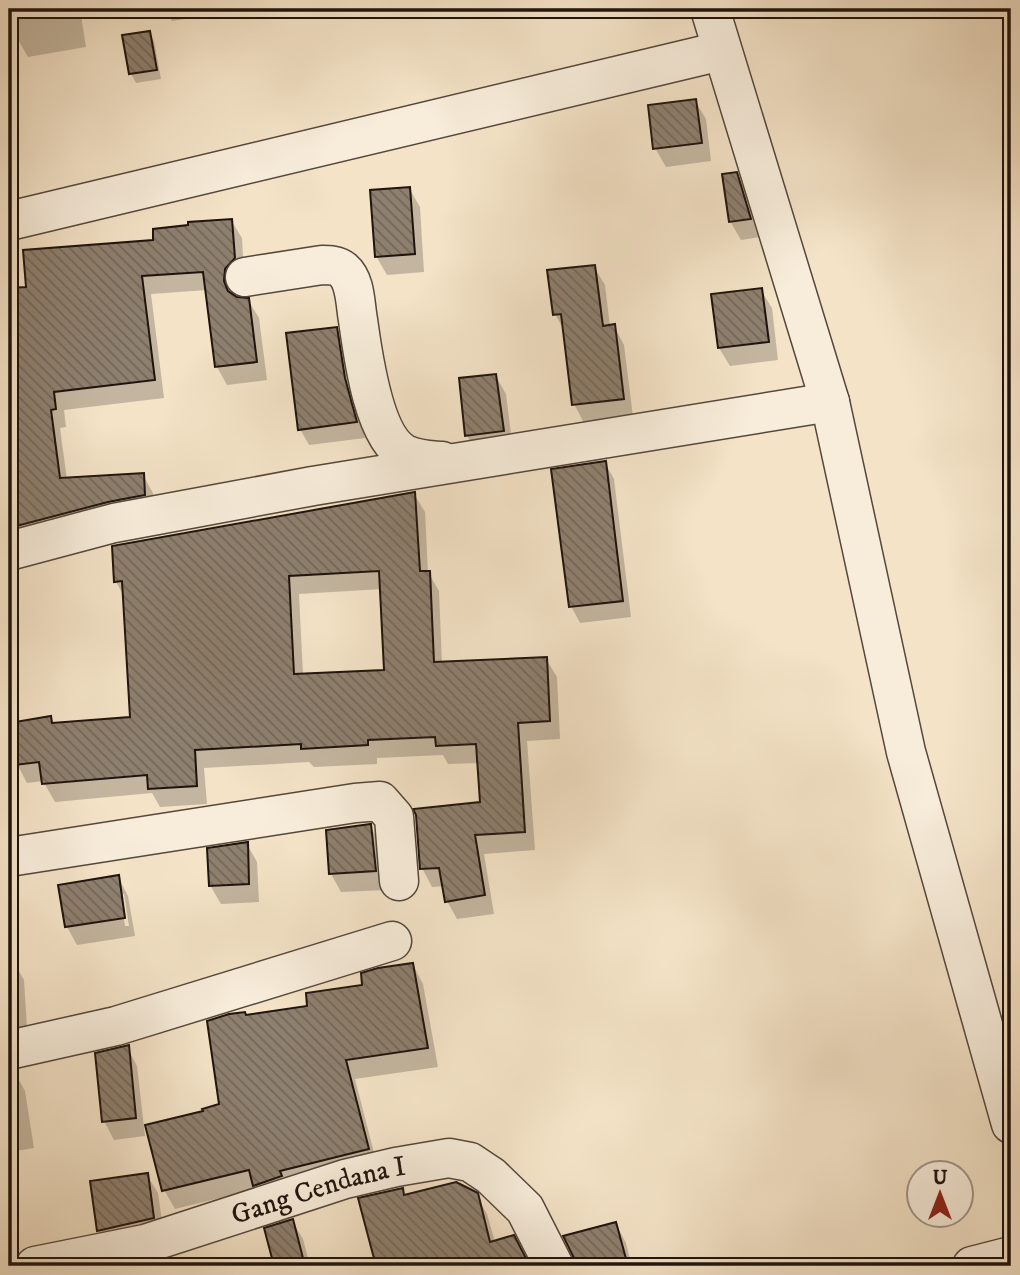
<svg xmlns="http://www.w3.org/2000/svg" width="1020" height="1275" viewBox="0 0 1020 1275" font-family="'IM FELL DW Pica',serif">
  <defs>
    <pattern id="building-back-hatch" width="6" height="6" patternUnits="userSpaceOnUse" patternTransform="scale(1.75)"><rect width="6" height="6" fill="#8e7f6e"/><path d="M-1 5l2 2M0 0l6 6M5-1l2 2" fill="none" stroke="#736759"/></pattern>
  </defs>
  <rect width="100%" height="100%" fill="#f4e3c7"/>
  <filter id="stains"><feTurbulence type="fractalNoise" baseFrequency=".00286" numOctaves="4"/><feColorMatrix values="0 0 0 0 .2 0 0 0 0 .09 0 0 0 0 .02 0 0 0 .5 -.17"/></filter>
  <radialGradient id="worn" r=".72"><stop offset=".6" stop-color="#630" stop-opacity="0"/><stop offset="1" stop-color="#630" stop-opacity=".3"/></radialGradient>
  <g fill="#0003" fill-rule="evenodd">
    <polygon points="12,9 80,9 86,47 28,57 17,38"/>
    <polygon points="165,9 221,9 222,13 172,21"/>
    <polygon points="149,32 154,41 161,79 136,83 131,74"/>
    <polygon points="695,101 706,119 711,161 666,167 655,148"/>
    <polygon points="736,174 747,193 760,237 741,240 730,221"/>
    <polygon points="409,188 420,207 424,272 387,275 376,256"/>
    <polygon points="231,220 242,238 244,277 234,287 233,297 248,300 259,318 267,380 227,385 217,367 207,290 151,294 164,398 64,410 66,427 60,428 67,480 143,475 153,493 154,513 9,549 9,496 14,496 9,455 9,290 28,288 155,241"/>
    <polygon points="594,267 605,285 610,326 614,326 624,345 633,417 584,423 574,404 565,332 555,314"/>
    <polygon points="761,290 772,308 778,360 730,366 719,348"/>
    <polygon points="336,329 345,345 354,396 365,438 309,445 300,429"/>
    <polygon points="495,375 506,394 513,450 478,454 467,436 460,379"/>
    <polygon points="605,463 614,479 631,617 580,623 571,606"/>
    <path d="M414,494L425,512L428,572L439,591L442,664L546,659L557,677L560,739L527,741L535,850L484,854L494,914L457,919L447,901L444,886L432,887L422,868L482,804L479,763L448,764L443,755L377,758V764L314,767L309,762L204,768L207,804L160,807L152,793L55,802L43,781L27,783L17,764L51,718L54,725L132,719L124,596L116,582ZM382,589L386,672L303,675L299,594Z"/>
    <polygon points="370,826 381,844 386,890 341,892 331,874"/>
    <polygon points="247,844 257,862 259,902 221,904 210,885"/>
    <path d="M118,877L128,896L135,936L77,945L67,927L60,886ZM120,894H124L129,926H125Z"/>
    <polygon points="13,961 24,980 28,1044 9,1050 9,962"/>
    <polygon points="413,965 423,984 438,1067 355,1079 378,1168 257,1189 175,1209 164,1190 205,1112 221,1106 246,1017 309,1007"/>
    <polygon points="127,1047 137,1066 145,1136 114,1140 104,1121"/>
    <polygon points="9,1073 15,1073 25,1091 34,1148 9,1152"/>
    <polygon points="147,1175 158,1193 164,1236 109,1249 98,1231 92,1182"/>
    <polygon points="402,1190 406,1197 476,1195 487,1214 495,1242 524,1256 529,1266 377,1266 360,1200"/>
    <polygon points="292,1221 303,1239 310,1266 276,1266 267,1229"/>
    <polygon points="616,1224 626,1243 631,1263 618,1266 578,1266 575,1255"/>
  </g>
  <g fill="url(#building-back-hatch)" stroke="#1f130d" stroke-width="2" fill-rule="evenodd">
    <polygon points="150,31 157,70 129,74 122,35"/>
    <polygon points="696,99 702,143 653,149 648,105"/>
    <polygon points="737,172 751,219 729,222 722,174"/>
    <polygon points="410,187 415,254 375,257 370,190"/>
    <polygon points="232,219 235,258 225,269 224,281 228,291 237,297 249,298 257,362 215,367 203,272 142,276 155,380 54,392 56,409 51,410 60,478 144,473 145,495 108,502 9,528 9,288 26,287 23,250 153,240 153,229 188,225 188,222"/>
    <polygon points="595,265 603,326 615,324 624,399 572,405 561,314 553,315 547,270"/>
    <polygon points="762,288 769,342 718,348 711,294"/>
    <polygon points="337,327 345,378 357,422 298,430 286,333"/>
    <polygon points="496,374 504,431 465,436 459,378"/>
    <polygon points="606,461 623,601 569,607 551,469"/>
    <path d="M415,492L420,571H430L434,662L547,657L550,721L518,723L525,832L475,835L485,895L445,902L439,868L420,869L416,815L413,809L480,802L476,744L436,746L435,737L368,740V745L301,749V744L195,750L197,786L148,789L147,775L42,784L39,762L15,765L9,723L51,716L52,723L130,717L122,581L114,582L112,546ZM379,571L384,670L294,674L289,576Z"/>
    <polygon points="371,824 376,871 329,874 326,830"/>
    <polygon points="248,842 249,884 209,886 207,848"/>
    <polygon points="119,875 125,918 65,927 58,885"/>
    <polygon points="413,963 428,1048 346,1060 369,1149 280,1171 282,1176 253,1186 249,1170 162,1191 145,1125 203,1111 202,1109 219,1104 207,1021 229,1014 245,1012 246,1015 307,1006 306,993 362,985 361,973 378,968"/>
    <polygon points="129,1045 136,1118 102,1122 95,1053"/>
    <polygon points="148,1173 154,1218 97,1231 90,1181"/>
    <polygon points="456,1182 478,1193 490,1242 514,1235 530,1266 376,1266 358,1198 403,1188 404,1195"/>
    <polygon points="293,1219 305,1266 274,1266 264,1228"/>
    <polygon points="616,1222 628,1266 576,1266 573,1256 563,1236"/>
  </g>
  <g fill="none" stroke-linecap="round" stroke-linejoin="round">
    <g stroke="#54473c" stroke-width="41">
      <g id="minor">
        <polyline points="710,9 830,402 906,752 1011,1124"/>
        <polyline points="9,221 721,51"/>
        <path d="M245,277L322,265C329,265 337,265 343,270C356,281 355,304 358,320C363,355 373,437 405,454C417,460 430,460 442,461"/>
        <polyline points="9,551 114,523 313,486 830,402"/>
        <polyline points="9,857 355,803 380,801 394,817 399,881"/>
        <polyline points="9,1050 116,1026 392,941"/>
        <path id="s1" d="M35,1266L145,1244L345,1179L396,1167L449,1158L470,1162L491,1176L525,1209L554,1266"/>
        <polyline points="972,1266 1011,1256"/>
      </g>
    </g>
    <use href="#minor" stroke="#f8eddb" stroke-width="38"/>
  </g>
  <g text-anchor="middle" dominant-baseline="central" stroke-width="6" stroke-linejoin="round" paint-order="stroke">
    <g font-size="28" fill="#1f130d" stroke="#f8eddb">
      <text stroke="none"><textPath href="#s1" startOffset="294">Gang Cendana I</textPath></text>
    </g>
  </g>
  <rect width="1020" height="1275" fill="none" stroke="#f4e3c7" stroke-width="35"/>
  <rect x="10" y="10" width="999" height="1254" fill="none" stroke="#1f130d" stroke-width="3.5"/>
  <rect x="18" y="18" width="985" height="1240" fill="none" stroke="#1f130d" stroke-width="2"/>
  <g transform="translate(940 1194)"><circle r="33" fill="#f8eddb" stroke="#a19689" stroke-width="2"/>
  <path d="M0-5L12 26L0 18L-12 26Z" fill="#8f2418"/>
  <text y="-10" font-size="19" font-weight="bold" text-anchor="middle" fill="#1f130d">U</text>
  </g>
  <rect width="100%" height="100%" filter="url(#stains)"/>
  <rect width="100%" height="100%" fill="url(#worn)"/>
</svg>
